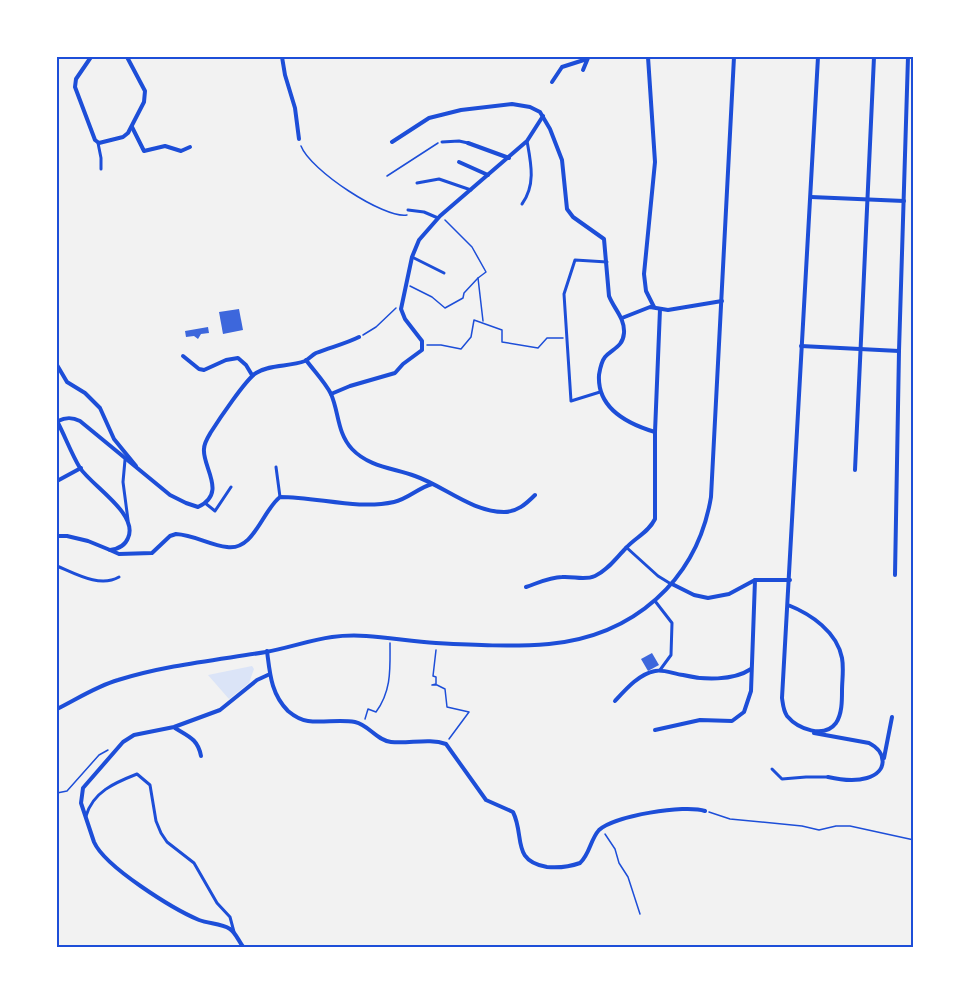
<svg xmlns="http://www.w3.org/2000/svg" width="971" height="1005" viewBox="0 0 971 1005" font-family="Poppins,sans-serif">
  <rect width="100%" height="100%" fill="#f2f2f2"/>
  <polygon fill="#dbe4f7" points="252,666 254,669 249,683 229,699 208,675"/>
  <g fill="#3d67dc">
    <polygon points="239,309 243,330 223,334 219,312"/>
    <polygon points="208,327 209,333 201,334 198,339 194,336 186,337 185,331"/>
    <polygon points="652,653 659,665 648,671 641,659"/>
  </g>
  <g fill="none" stroke-linecap="round" stroke-linejoin="round">
    <g stroke="#1d4ed8" stroke-width="1.5">
      <path d="M301,146C310,170 384,219 407,215"/>
      <polyline points="387,176 438,143"/>
      <polyline points="445,220 472,247 486,272 478,278 483,321"/>
      <polyline points="410,286 432,297 445,308 463,298 464,293 478,278"/>
      <polyline points="363,335 376,327 396,308"/>
      <polyline points="427,345 441,345 461,349 471,337 474,320 502,330 502,342 538,348 547,338 563,338"/>
      <polyline points="436,650 433,676 436,677 436,684 432,685 437,685 445,689 447,707 469,712 449,739"/>
      <path d="M365,719L368,709L376,712C392,690 390,668 390,643"/>
      <polyline points="57,793 67,791 99,755 108,750"/>
      <polyline points="709,812 730,819 802,826 819,830 836,826 850,826 914,840"/>
      <polyline points="605,834 615,849 619,863 628,877 640,914"/>
    </g>
    <g stroke="#1d4ed8" stroke-width="3">
      <polyline points="442,142 459,141 468,143"/>
      <polyline points="98,143 101,158 101,169"/>
      <polyline points="417,183 439,179 471,190"/>
      <path d="M522,204C536,185 531,163 527,141"/>
      <polyline points="408,210 424,212 438,218"/>
      <polyline points="412,257 444,273"/>
      <polyline points="600,392 571,401 564,294 575,260 607,262"/>
      <polyline points="125,460 123,482 128,520"/>
      <polyline points="276,467 280,497"/>
      <polyline points="205,503 215,511 231,487"/>
      <polyline points="626,547 658,576 671,584"/>
      <path d="M57,566C76,574 100,588 119,577"/>
      <polyline points="655,601 672,623 671,655 660,670"/>
      <polyline points="772,769 782,779 806,777 828,777"/>
      <path d="M86,816C93,792 114,783 137,774L150,785L156,821L161,833L167,842L194,863L217,903L230,917L234,932"/>
    </g>
    <g stroke="#1d4ed8" stroke-width="4">
      <polyline points="91,57 76,79 75,87 95,140 99,143 123,137 128,133 144,102 145,91 127,57"/>
      <polyline points="282,57 285,75 295,108 299,139"/>
      <polyline points="648,57 655,162 644,274 646,291 654,307"/>
      <polyline points="583,70 588,58"/>
      <polyline points="552,82 562,67 587,59"/>
      <polyline points="132,127 144,151 165,146 181,151 190,147"/>
      <path d="M392,142L429,118L461,110L512,104L530,107L540,112L550,129L562,160L567,209L573,217L604,239L609,296C614,309 625,318 624,333C623,347 612,349 605,357C601,362 600,369 599,375C597,408 628,424 655,432"/>
      <polyline points="468,143 509,158"/>
      <polyline points="459,162 488,175"/>
      <polyline points="811,197 904,201"/>
      <polyline points="622,318 650,307 668,310 722,301"/>
      <polyline points="801,346 899,351"/>
      <polyline points="183,356 199,369 204,370 226,360 238,358 246,365 252,375"/>
      <path d="M306,360C314,371 325,382 331,394C339,412 337,433 352,449C369,467 393,468 415,476C444,486 472,512 504,512C517,512 526,504 535,495"/>
      <polyline points="57,365 67,382 85,393 100,408 114,439 136,466"/>
      <polyline points="331,394 350,386 395,373 403,364 422,350 422,341 405,319 401,309 412,257 419,240 440,216 527,141 543,116"/>
      <path d="M58,421C66,417 72,417 80,421L170,495L186,503L198,507C228,493 202,467 204,449C204,443 208,437 211,432C218,421 246,379 256,373C270,364 289,367 305,361C309,359 312,355 316,353C331,347 345,344 359,337"/>
      <polyline points="855,470 874,57"/>
      <polyline points="57,481 81,468"/>
      <path d="M57,536H67L88,541L110,550C118,549 125,546 128,538C139,514 92,486 80,468C71,453 65,436 57,421"/>
      <path d="M110,550L119,554L152,553L170,536L176,534C194,535 210,545 227,547C254,551 262,511 280,497C318,497 357,510 394,502C408,499 418,488 432,484"/>
      <polyline points="895,575 899,351 908,57"/>
      <polyline points="672,584 694,595 708,598 729,594 755,580 790,580"/>
      <path d="M526,587C538,583 550,577 562,577C574,576 584,581 595,576C608,570 616,558 626,548C636,537 648,533 655,519V432L660,309"/>
      <path d="M788,605C811,614 837,632 842,658C844,669 842,680 842,691C842,701 842,714 836,723C824,739 798,729 787,716C783,710 783,704 782,698L818,57"/>
      <path d="M267,651C270,674 271,694 288,711C294,716 300,720 308,721C324,723 339,719 355,722C369,725 376,740 391,742C409,744 429,738 446,744L486,800L513,812C525,836 511,861 547,867C558,868 569,867 580,863C590,854 590,840 599,830C614,816 685,804 705,811"/>
      <path d="M615,701C626,689 639,674 655,671C663,669 674,674 683,675C703,680 733,681 751,669"/>
      <path d="M57,709C77,699 97,686 118,680C166,665 217,660 266,652C288,648 310,640 332,637C366,632 401,641 436,643C473,645 512,647 549,644C633,636 697,581 711,497L734,57"/>
      <path d="M175,728C188,736 198,739 201,756"/>
      <polyline points="655,730 700,720 732,721 744,712 751,691 755,580"/>
      <path d="M814,733L869,743C887,752 888,772 867,778C854,782 841,780 828,777"/>
      <polyline points="884,758 892,717"/>
      <path d="M244,948C239,942 236,933 230,929C221,923 209,924 199,920C173,909 105,867 94,842L81,803L83,788L123,742L134,735L174,727L220,710L257,680L270,674"/>
    </g>
  </g>
  <rect width="971" height="1005" fill="none" stroke="#ffffff" stroke-width="117"/>
  <rect x="58" y="58" width="854" height="888" fill="none" stroke="#1d4ed8" stroke-width="2"/>
</svg>
